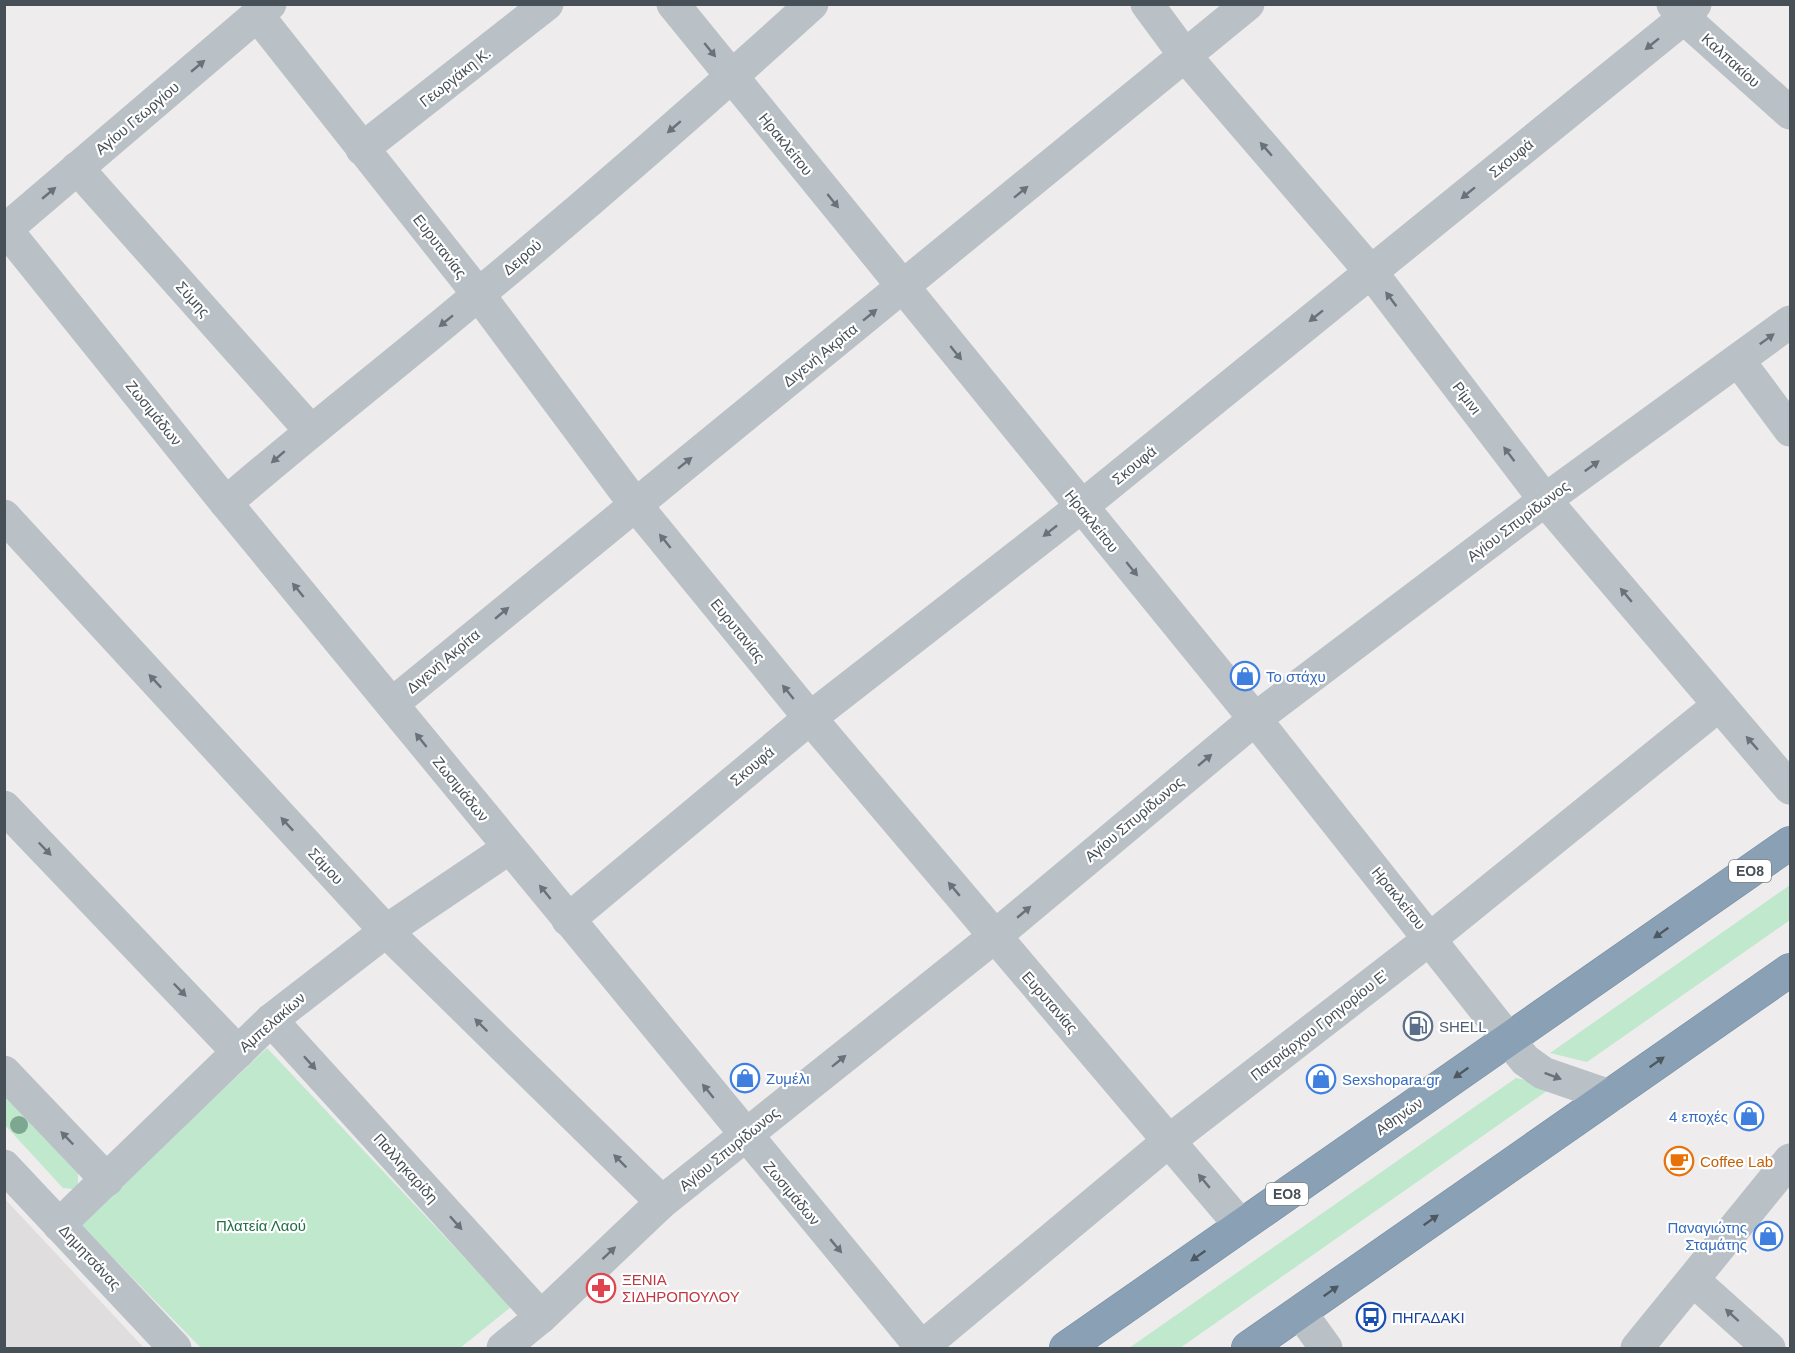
<svg xmlns="http://www.w3.org/2000/svg" width="1795" height="1353" viewBox="0 0 1795 1353" font-family="Helvetica,sans-serif">
  <rect width="100%" height="100%" fill="#eeecec"/>
  <polygon fill="#dfdddd" points="5,1199 144,1348 5,1348"/>
  <g fill="#bfe8cd">
    <polygon points="1790,885 1790,920 1587,1062 1550,1053"/>
    <polygon points="267,1048 511,1307 460,1348 201,1348 80,1224"/>
    <polygon points="1516,1078 1554,1086 1180,1348 1129,1348"/>
    <polygon points="5,1094 78,1173 78,1185 73,1189 63,1188 5,1125"/>
  </g>
  <g fill="none" stroke-linecap="round" stroke-linejoin="round">
    <g stroke="#758ba1" stroke-width="34">
      <g id="highway">
        <polyline points="1066,1348 1790,843"/>
        <polyline points="1248,1348 1790,970"/>
      </g>
    </g>
    <g stroke="#b9c1c7" stroke-width="33">
      <polyline points="673,4 1255,719 1525,1060 1543,1073 1610,1096"/>
      <polyline points="1147,4 1186,57 1371,272 1545,500 1790,788"/>
      <polyline points="1673,4 1684,18 1790,113"/>
      <polyline points="258,16 479,295 634,503 810,718 1241,1226"/>
      <polyline points="362,149 547,4"/>
      <polyline points="77,168 310,430"/>
      <polyline points="4,227 226,503 922,1348"/>
      <polyline points="4,231 270,4"/>
      <polyline points="1738,360 1790,430"/>
      <path d="M226,503C309,431 395,365 479,294C592,200 703,103 812,4"/>
      <polyline points="4,516 386,931 662,1202"/>
      <polyline points="392,704 1248,4"/>
      <polyline points="4,807 238,1052"/>
      <polyline points="568,920 810,718 1081,507 1684,18 1695,4"/>
      <polyline points="271,1020 541,1317"/>
      <polyline points="4,1072 107,1180"/>
      <polyline points="4,1166 175,1348"/>
      <polyline points="59,1225 271,1020 386,931 509,848"/>
      <polyline points="1694,1281 1769,1348"/>
      <polyline points="1300,1312 1326,1348"/>
      <polyline points="503,1348 541,1317 662,1202 994,937 1255,719 1545,500 1790,322"/>
      <polyline points="921,1348 1170,1140 1431,938 1719,705"/>
      <polyline points="1637,1348 1790,1160"/>
    </g>
    <use href="#highway" stroke="#89a0b5" stroke-width="33"/>
  </g>
  <circle fill="#7ea791" cx="19" cy="1125" r="9"/>
  <defs><path id="oneway-solid" d="M-6-.8H1V-3.2L6.5 0L1 3.2V.8H-6Z" transform="scale(1.5)"/></defs>
  <g fill="#697279">
    <use href="#oneway-solid" transform="translate(1652 44) rotate(141)"/>
    <use href="#oneway-solid" transform="translate(710 50) rotate(51)"/>
    <use href="#oneway-solid" transform="translate(198 66) rotate(-40)"/>
    <use href="#oneway-solid" transform="translate(674 127) rotate(139)"/>
    <use href="#oneway-solid" transform="translate(1266 149) rotate(-131)"/>
    <use href="#oneway-solid" transform="translate(1021 192) rotate(-39)"/>
    <use href="#oneway-solid" transform="translate(49 193) rotate(-40)"/>
    <use href="#oneway-solid" transform="translate(1468 193) rotate(141)"/>
    <use href="#oneway-solid" transform="translate(833 201) rotate(51)"/>
    <use href="#oneway-solid" transform="translate(1391 299) rotate(-127)"/>
    <use href="#oneway-solid" transform="translate(870 315) rotate(-39)"/>
    <use href="#oneway-solid" transform="translate(1316 316) rotate(141)"/>
    <use href="#oneway-solid" transform="translate(446 321) rotate(141)"/>
    <use href="#oneway-solid" transform="translate(1767 339) rotate(-36)"/>
    <use href="#oneway-solid" transform="translate(956 353) rotate(51)"/>
    <use href="#oneway-solid" transform="translate(1509 454) rotate(-127)"/>
    <use href="#oneway-solid" transform="translate(278 457) rotate(139)"/>
    <use href="#oneway-solid" transform="translate(685 463) rotate(-39)"/>
    <use href="#oneway-solid" transform="translate(1592 466) rotate(-36)"/>
    <use href="#oneway-solid" transform="translate(1050 531) rotate(142)"/>
    <use href="#oneway-solid" transform="translate(665 541) rotate(-129)"/>
    <use href="#oneway-solid" transform="translate(1132 569) rotate(51)"/>
    <use href="#oneway-solid" transform="translate(298 590) rotate(-129)"/>
    <use href="#oneway-solid" transform="translate(1626 595) rotate(-130)"/>
    <use href="#oneway-solid" transform="translate(502 613) rotate(-40)"/>
    <use href="#oneway-solid" transform="translate(155 681) rotate(-133)"/>
    <use href="#oneway-solid" transform="translate(788 692) rotate(-129)"/>
    <use href="#oneway-solid" transform="translate(421 740) rotate(-129)"/>
    <use href="#oneway-solid" transform="translate(1752 743) rotate(-131)"/>
    <use href="#oneway-solid" transform="translate(1205 760) rotate(-40)"/>
    <use href="#oneway-solid" transform="translate(287 824) rotate(-133)"/>
    <use href="#oneway-solid" transform="translate(45 849) rotate(46)"/>
    <use href="#oneway-solid" transform="translate(954 889) rotate(-130)"/>
    <use href="#oneway-solid" transform="translate(545 892) rotate(-129)"/>
    <use href="#oneway-solid" transform="translate(1024 912) rotate(-40)"/>
    <use href="#oneway-solid" transform="translate(180 990) rotate(46)"/>
    <use href="#oneway-solid" transform="translate(481 1025) rotate(-135)"/>
    <use href="#oneway-solid" transform="translate(839 1061) rotate(-39)"/>
    <use href="#oneway-solid" transform="translate(310 1063) rotate(48)"/>
    <use href="#oneway-solid" transform="translate(1553 1076) rotate(21)"/>
    <use href="#oneway-solid" transform="translate(708 1091) rotate(-129)"/>
    <use href="#oneway-solid" transform="translate(67 1138) rotate(-134)"/>
    <use href="#oneway-solid" transform="translate(620 1161) rotate(-135)"/>
    <use href="#oneway-solid" transform="translate(1204 1181) rotate(-130)"/>
    <use href="#oneway-solid" transform="translate(456 1223) rotate(48)"/>
    <use href="#oneway-solid" transform="translate(836 1246) rotate(50)"/>
    <use href="#oneway-solid" transform="translate(609 1253) rotate(-43)"/>
    <use href="#oneway-solid" transform="translate(1732 1315) rotate(-138)"/>
  </g>
  <g fill="#4e5860">
    <use href="#oneway-solid" transform="translate(1661 933) rotate(145)"/>
    <use href="#oneway-solid" transform="translate(1657 1062) rotate(-35)"/>
    <use href="#oneway-solid" transform="translate(1461 1073) rotate(145)"/>
    <use href="#oneway-solid" transform="translate(1431 1220) rotate(-35)"/>
    <use href="#oneway-solid" transform="translate(1198 1256) rotate(145)"/>
    <use href="#oneway-solid" transform="translate(1331 1291) rotate(-35)"/>
  </g>
  <defs>
    <g id="shop-ring" transform="scale(1.5)"><circle r="9.5" fill="#fff" stroke="#3f7fe0" stroke-width="1.5"/><path d="M-5-2.5h2.3a2.7 3.5 0 0 1 5.4 0H5L5.5 6h-11ZM-1.5-2.5h3a1.5 2.3 0 0 0-3 0Z" fill="#3f7fe0"/></g>
    <g id="fuel-ring" transform="scale(1.5)"><circle r="9.5" fill="#fff" stroke="#5c6f8a" stroke-width="1.5"/><path d="M-5.5-6h7V0h2V4h1.3V-2.5L3-4.5l.8-.8L6-3V5H2.5V1h-1V6h-7ZM-4.2-4.7v3.2H.2V-4.7Z" fill="#5c6f8a"/></g>
    <g id="cafe-ring" transform="scale(1.5)"><circle r="9.5" fill="#fff" stroke="#e8710a" stroke-width="1.5"/><path d="M-5.5-4.5H6V0H3Q3 3.5 0 3.5H-2.5Q-5.5 3.5-5.5 0ZM3-3.2v2h1.7v-2ZM-6 4.5H4V6H-6Z" fill="#e8710a"/></g>
    <g id="pharmacy-ring" transform="scale(1.5)"><circle r="9.5" fill="#fff" stroke="#e0444e" stroke-width="1.5"/><path d="M-2-6h4v4h4v4h-4v4h-4v-4h-4v-4h4Z" fill="#e0444e"/></g>
    <g id="bus-ring" transform="scale(1.5)"><circle r="9.5" fill="#fff" stroke="#1a4fb4" stroke-width="1.5"/><path d="M-5-6H5V4H4V6H2V4H-2V6H-4V4H-5ZM-3.5-4V0h7V-4ZM-3.5 1.2v1.5H-2V1.2ZM2 1.2v1.5H3.5V1.2Z" fill="#1a4fb4"/></g>
  </defs>
  <g fill-rule="evenodd">
    <use href="#shop-ring" x="1245" y="676"/>
    <use href="#fuel-ring" x="1418" y="1026"/>
    <use href="#shop-ring" x="745" y="1078"/>
    <use href="#shop-ring" x="1321" y="1079"/>
    <use href="#shop-ring" x="1749" y="1116"/>
    <use href="#cafe-ring" x="1679" y="1161"/>
    <use href="#shop-ring" x="1768" y="1236"/>
    <use href="#pharmacy-ring" x="601" y="1288"/>
    <use href="#bus-ring" x="1371" y="1317"/>
  </g>
  <g text-anchor="middle" dominant-baseline="central" stroke-width="4.5" stroke-linejoin="round" paint-order="stroke">
    <g fill="#fff" stroke="#7e8489" stroke-width="1.5">
      <rect x="1729" y="860" width="42" height="22" rx="4.5"/>
      <rect x="1266" y="1183" width="42" height="22" rx="4.5"/>
    </g>
    <g font-size="14" font-weight="bold" fill="#475057">
      <text x="1750" y="871">ΕΟ8</text>
      <text x="1287" y="1194">ΕΟ8</text>
    </g>
    <g font-size="15" fill="#475057" stroke="#fff">
      <text transform="translate(1731 60) rotate(42)">Καλπακίου</text>
      <text transform="translate(455 77) rotate(-38)">Γεωργάκη Κ.</text>
      <text transform="translate(137 118) rotate(-40)">Αγίου Γεωργίου</text>
      <text transform="translate(786 144) rotate(51)">Ηρακλείτου</text>
      <text transform="translate(1511 158) rotate(-39)">Σκουφά</text>
      <text transform="translate(440 246) rotate(52)">Ευρυτανίας</text>
      <text transform="translate(522 257) rotate(-41)">Δειρού</text>
      <text transform="translate(193 299) rotate(48)">Σύμης</text>
      <text transform="translate(820 355) rotate(-39)">Διγενή Ακρίτα</text>
      <text transform="translate(1467 398) rotate(53)">Ρίμινι</text>
      <text transform="translate(154 413) rotate(51)">Ζωσιμάδων</text>
      <text transform="translate(1134 465) rotate(-39)">Σκουφά</text>
      <text transform="translate(1092 521) rotate(51)">Ηρακλείτου</text>
      <text transform="translate(1518 521) rotate(-37)">Αγίου Σπυρίδωνος</text>
      <text transform="translate(738 630) rotate(51)">Ευρυτανίας</text>
      <text transform="translate(443 661) rotate(-40)">Διγενή Ακρίτα</text>
      <text transform="translate(752 766) rotate(-40)">Σκουφά</text>
      <text transform="translate(461 789) rotate(51)">Ζωσιμάδων</text>
      <text transform="translate(1134 819) rotate(-40)">Αγίου Σπυρίδωνος</text>
      <text transform="translate(326 866) rotate(47)">Σάμου</text>
      <text transform="translate(1399 898) rotate(51)">Ηρακλείτου</text>
      <text transform="translate(1050 1002) rotate(49)">Ευρυτανίας</text>
      <text transform="translate(272 1022) rotate(-41)">Αμπελακίων</text>
      <text transform="translate(1319 1025) rotate(-38)">Πατριάρχου Γρηγορίου Ε'</text>
      <text transform="translate(1399 1116) rotate(-35)">Αθηνών</text>
      <text transform="translate(729 1149) rotate(-39)">Αγίου Σπυρίδωνος</text>
      <text transform="translate(406 1168) rotate(48)">Παλληκαρίδη</text>
      <text transform="translate(792 1193) rotate(50)">Ζωσιμάδων</text>
      <text transform="translate(90 1257) rotate(47)">Δημητσάνας</text>
    </g>
    <g font-size="15" fill="#366cbe" stroke="#fff" text-anchor="start">
      <text x="1266" y="676">Το στάχυ</text>
      <text x="766" y="1078">Ζυμέλι</text>
      <text x="1342" y="1079">Sexshopara.gr</text>
      <text x="1728" y="1116" text-anchor="end">4 εποχές</text>
      <text x="1747" y="1227" text-anchor="end">Παναγιώτης<tspan x="1747" dy="17">Σταμάτης</tspan></text>
    </g>
    <g font-size="15" fill="#4e5e75" stroke="#fff" text-anchor="start">
      <text x="1439" y="1026">SHELL</text>
    </g>
    <g font-size="15" fill="#c56008" stroke="#fff" text-anchor="start">
      <text x="1700" y="1161">Coffee Lab</text>
    </g>
    <g font-size="15" fill="#226e46" stroke="#fff">
      <text x="261" y="1225">Πλατεία Λαού</text>
    </g>
    <g font-size="15" fill="#be3a42" stroke="#fff" text-anchor="start">
      <text x="622" y="1279">ΞΕΝΙΑ<tspan x="622" dy="17">ΣΙΔΗΡΟΠΟΥΛΟΥ</tspan></text>
    </g>
    <g font-size="15" fill="#164399" stroke="#fff" text-anchor="start">
      <text x="1392" y="1317">ΠΗΓΑΔΑΚΙ</text>
    </g>
  </g>
  <rect width="1795" height="1353" fill="none" stroke="#475057" stroke-width="12"/>
</svg>
